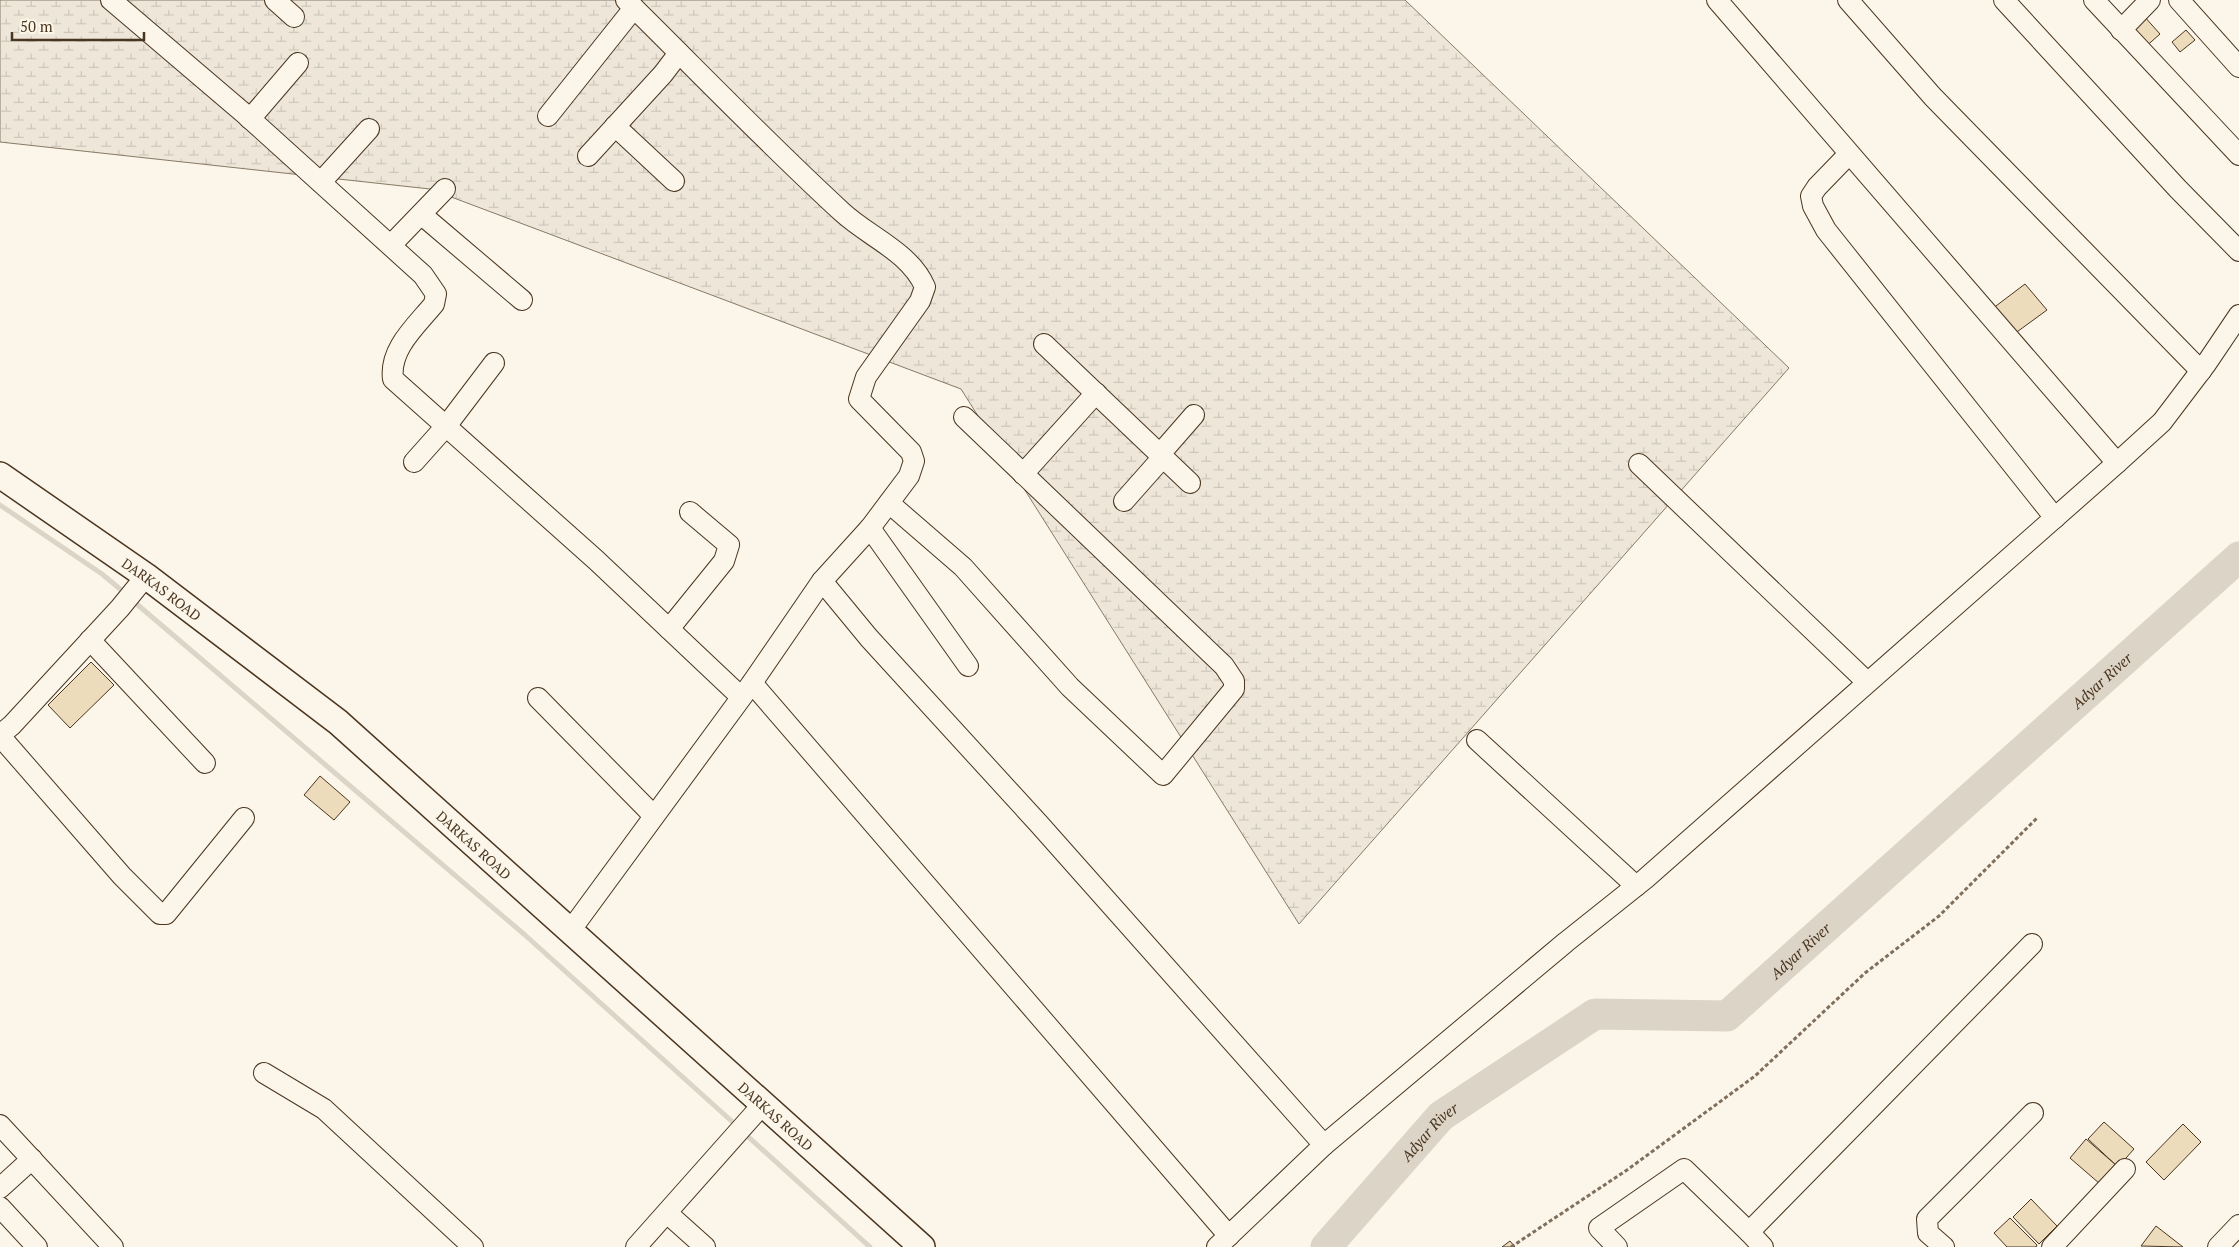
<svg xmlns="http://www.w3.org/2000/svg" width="2239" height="1247" viewBox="0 0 2239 1247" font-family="'PT Serif',serif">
  <defs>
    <pattern id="wetland-marsh" width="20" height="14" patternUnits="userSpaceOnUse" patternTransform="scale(1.25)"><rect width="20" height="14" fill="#ede6d9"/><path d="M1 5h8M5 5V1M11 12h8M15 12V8" fill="none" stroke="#cdc6ba"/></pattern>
  </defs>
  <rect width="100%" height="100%" fill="#fbf6e9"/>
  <polygon fill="url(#wetland-marsh)" stroke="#887966" points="0,0 1405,0 1789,368 1299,924 961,389 430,189 0,142"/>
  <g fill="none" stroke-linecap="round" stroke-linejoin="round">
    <g stroke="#dcd4c6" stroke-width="5">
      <polyline points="0,505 102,574 126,594"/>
      <polyline points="132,600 525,935 737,1126"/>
      <polyline points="743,1132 870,1247"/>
    </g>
    <path stroke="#dcd4c6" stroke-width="31" id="s1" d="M1326,1247L1441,1116L1595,1014L1727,1016L2239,557"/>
  </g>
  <g fill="#ecdcbc" stroke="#4a3520">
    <polygon points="2143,15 2160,34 2143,49 2127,30"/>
    <polygon points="2186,30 2195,40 2180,52 2172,42"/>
    <polygon points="2025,284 2047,310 2010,337 1988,312"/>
    <polygon points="91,662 114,685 70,728 48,705"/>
    <polygon points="320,776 350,802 334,820 304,795"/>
    <polygon points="2104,1122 2134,1149 2118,1167 2088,1139"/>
    <polygon points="2183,1124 2201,1142 2164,1180 2146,1162"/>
    <polygon points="2086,1139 2117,1166 2100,1184 2070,1158"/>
    <polygon points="2031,1199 2057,1226 2039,1244 2013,1217"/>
    <polygon points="2010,1218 2037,1245 2036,1247 2007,1247 1994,1233"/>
    <polygon points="2156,1226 2183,1247 2141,1246"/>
    <polygon points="1510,1241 1515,1247 1502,1247"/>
  </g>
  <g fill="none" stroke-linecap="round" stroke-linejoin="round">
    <g stroke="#4a3520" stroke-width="22">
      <g id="minor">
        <path d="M111,0L246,115L423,275L436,294L434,304C416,326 389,349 393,379L596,560L740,696"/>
        <polyline points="275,0 294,17"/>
        <polyline points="1717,0 2117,463"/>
        <polyline points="1848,0 1933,97 2201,371"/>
        <polyline points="2004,0 2178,189 2239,251"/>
        <polyline points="2094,0 2239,155"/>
        <polyline points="2179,0 2239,67"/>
        <polyline points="2121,30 2150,0"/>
        <polyline points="548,116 634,8"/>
        <polyline points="250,119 298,63"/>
        <polyline points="615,126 674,181"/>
        <polyline points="1849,154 1817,187 1811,196 1813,206 1826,230 2055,518"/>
        <polyline points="588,156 663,74 679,53"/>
        <polyline points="321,182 369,129"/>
        <polyline points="422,215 522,300"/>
        <polyline points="391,245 445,189"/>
        <polyline points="1044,344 1190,483"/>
        <polyline points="1160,454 1194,415"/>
        <polyline points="414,462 447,425 494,363"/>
        <polyline points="1639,464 1867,682"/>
        <polyline points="1023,474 1096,393"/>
        <polyline points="1124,501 1163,457"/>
        <polyline points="889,503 963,567 1070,687 1163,775 1234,689 1234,681 1224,666 964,417"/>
        <polyline points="870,528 968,666"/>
        <polyline points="822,581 869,638 1039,824 1324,1145"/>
        <polyline points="669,629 724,561 729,545 690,512"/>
        <polyline points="90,640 205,763"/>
        <polyline points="752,683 1229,1236"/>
        <polyline points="538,698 653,815"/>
        <polyline points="0,735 12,725 120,608 146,576"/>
        <polyline points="0,736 122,876 160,914 166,914 244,818"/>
        <polyline points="1477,740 1636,886"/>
        <path d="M570,931L752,683L822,581L870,528L909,476L914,461L911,452L859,399L866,377L920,301L925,287C910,252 869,237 842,212C768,144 698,71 626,0"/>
        <polyline points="264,1073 324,1109 473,1247"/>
        <polyline points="0,1125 113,1247"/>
        <polyline points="0,1188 32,1159"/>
        <polyline points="0,1207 37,1247"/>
        <polyline points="667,1213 705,1247"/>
        <polyline points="636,1247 764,1103"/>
        <polyline points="1217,1247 1324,1145 1566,942 1645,879 2117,463 2162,422 2206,364 2239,315"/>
        <polyline points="1617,1247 1599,1228 1684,1169 1749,1232"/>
        <polyline points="1763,1247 1749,1232 2032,944"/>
        <polyline points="1944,1247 1928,1233 1927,1219 2033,1113"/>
        <polyline points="2052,1247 2125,1169"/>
        <polyline points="2218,1247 2239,1225"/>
      </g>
    </g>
    <g stroke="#4a3520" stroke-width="28">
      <g id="major">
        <path id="s2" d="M0,475L146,576L338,722L922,1247"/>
      </g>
    </g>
    <polyline stroke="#7f6f5c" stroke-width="3" stroke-dasharray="4 2.5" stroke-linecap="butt" points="1511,1247 1627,1170 1755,1076 1865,973 1939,916 2038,817"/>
    <use href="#minor" stroke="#fbf6e9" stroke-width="20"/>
    <use href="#major" stroke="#fbf6e9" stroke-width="25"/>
  </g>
  <g text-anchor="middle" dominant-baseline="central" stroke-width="4" stroke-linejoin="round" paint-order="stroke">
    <g font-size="14" fill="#4a3520" stroke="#fbf6e9">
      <text stroke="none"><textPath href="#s2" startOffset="198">DARKAS ROAD</textPath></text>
      <text stroke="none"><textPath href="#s2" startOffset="602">DARKAS ROAD</textPath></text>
      <text stroke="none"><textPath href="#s2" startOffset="1008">DARKAS ROAD</textPath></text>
    </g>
    <g font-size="15" font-style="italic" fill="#4a3520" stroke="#fbf6e9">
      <text stroke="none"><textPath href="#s1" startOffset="994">Adyar River</textPath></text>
      <text stroke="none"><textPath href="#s1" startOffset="589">Adyar River</textPath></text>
      <text stroke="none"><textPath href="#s1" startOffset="155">Adyar River</textPath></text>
    </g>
  </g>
  <path d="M12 32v8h132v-8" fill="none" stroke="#4a3520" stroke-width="2.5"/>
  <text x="20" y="32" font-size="15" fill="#4a3520" stroke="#fbf6e9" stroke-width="4" paint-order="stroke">50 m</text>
</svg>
